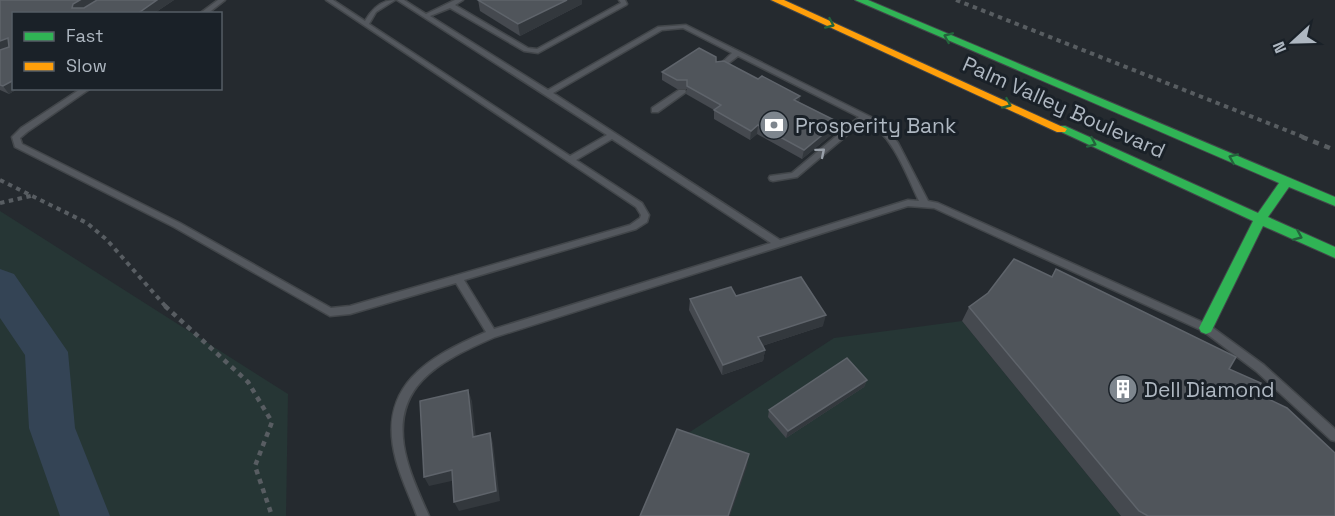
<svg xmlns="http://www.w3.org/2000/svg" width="1335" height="516" viewBox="0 0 1335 516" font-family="'Space Grotesk',sans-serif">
  <rect width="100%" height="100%" fill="#252a2f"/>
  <g fill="#263635">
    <polygon points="0,211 288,394 286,516 0,516"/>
    <polygon points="962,321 1121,516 646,516 676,441 834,338"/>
  </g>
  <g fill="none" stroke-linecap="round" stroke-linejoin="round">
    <polygon fill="#344455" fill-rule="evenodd" points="0,269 14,274 68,352 75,428 110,516 60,516 29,428 25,355 0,318"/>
    <g stroke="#42464a" stroke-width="3">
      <g id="lane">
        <polygon points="218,0 225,0 207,14 199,14"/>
        <path d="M326,0H333L365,21C372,9 381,0 395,0L376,12L369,24L570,156L607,135L397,0H404L426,14L455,0H463L455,5L528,48L537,49L621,3L619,0H625L627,4L626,5L538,53L524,51L450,8L430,16L548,90L658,27L686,25L881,122L898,143L928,201L938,203L1209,325L1264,365L1335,429V441L1331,440L1256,371L1203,331L934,208L908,206L495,337C438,362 387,387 407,460C412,479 421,498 429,516H417C410,497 401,479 396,460C376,386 428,357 486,332L456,283L350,314L330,316L174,227L15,147L12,137L21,128L82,88H91L27,132L20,138L22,144L180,223L331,308L350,306L630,225L640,218L641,215L636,207ZM683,28L732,53L717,67V69H721L738,56L859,117L792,173L770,176L769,178L770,180L773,181L797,177L865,120C893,135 906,174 919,201L908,200L780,240L553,93L662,30ZM612,139L771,243L494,329L464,280L636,229L647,222L649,215L642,203L576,160Z"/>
        <polygon points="679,90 685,90 686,92 658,112 652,112 652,108"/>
      </g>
    </g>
    <g stroke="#42464a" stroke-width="2">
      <polygon id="fast" points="855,0 868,0 1335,197 1335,206 1289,187 1268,217 1335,247 1335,258 1263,226 1211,332 1206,334 1201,332 1199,328 1253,221 1055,129 1057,126 1065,126 1258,213 1279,183"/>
    </g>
    <g stroke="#42464a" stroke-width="2">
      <polygon id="slow" points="771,0 784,0 1067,129 1065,132 1057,132"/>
    </g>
    <g stroke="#585d62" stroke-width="4" stroke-dasharray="4.5 4.5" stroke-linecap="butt">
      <polyline points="0,180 87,223 107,240 167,308"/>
      <polyline points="0,203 31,196"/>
    </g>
    <polyline stroke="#585d62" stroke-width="4.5" stroke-dasharray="5 5" stroke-linecap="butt" points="165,306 248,382 272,422 255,466 272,516"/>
    <use href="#lane" fill="#54585e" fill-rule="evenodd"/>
    <use href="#fast" fill="#30b455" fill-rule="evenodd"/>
    <use href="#slow" fill="#ff9f0a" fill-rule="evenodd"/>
    <polyline stroke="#585d61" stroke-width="4" stroke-dasharray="4.5 4.5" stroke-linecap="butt" points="956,0 1306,138"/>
    <polyline stroke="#585d61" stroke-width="4.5" stroke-dasharray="6 6" stroke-linecap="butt" points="1302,137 1335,150"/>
  </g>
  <g fill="#45494f">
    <polygon points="0,0 174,0 153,14 14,14 14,88 19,88 9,94 0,90"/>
    <polygon points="478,0 582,0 582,4 520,36 480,11"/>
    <polygon points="716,62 800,96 799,102 836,131 802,159 757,134 750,140 714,119 714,110 686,94 687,89 677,89 662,80 662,72"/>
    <polygon points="1056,269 1229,369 1256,393 1335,516 1121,516 962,321 969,307 1051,277"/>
    <polygon points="736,296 823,326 762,346 765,350 763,361 722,375 689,310 690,299"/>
    <polygon points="867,380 864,387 786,438 768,417 769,410"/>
  </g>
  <g fill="#33383d">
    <polygon points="80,0 98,0 78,12 72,8 73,4"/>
    <polygon points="157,0 174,0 153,14 137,14"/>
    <polygon points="567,0 582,0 582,4 520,36 518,24"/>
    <polygon points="8,38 14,44 0,52 0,41"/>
    <polygon points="14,80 14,88 19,88 9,94 3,86"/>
    <polygon points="800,96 799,104 794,100"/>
    <polygon points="838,122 836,131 802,159 804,150"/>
    <polygon points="758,125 757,134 750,140 751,131"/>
    <polygon points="826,315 823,326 756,348 758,337"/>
    <polygon points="765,350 763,361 722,375 723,365"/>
    <polygon points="867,380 864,387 786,438 788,431"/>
    <polygon points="468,390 472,401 477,447 473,437"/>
    <polygon points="490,433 493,443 500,501 459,511 454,502"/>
    <polygon points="749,454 747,466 730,516 728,516"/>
    <polygon points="452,470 456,480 429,486 424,477"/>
  </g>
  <g fill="#50555b" stroke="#5f646b" stroke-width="1.5">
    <polygon points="0,0 80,0 73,4 72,8 84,8 97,0 157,0 137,14 14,14 14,80 3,86 0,85 0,50 9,47 8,38 0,41"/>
    <polygon points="478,0 567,0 518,24"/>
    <polygon points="699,48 716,57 716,62 724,61 758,79 762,76 800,96 794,100 838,122 804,150 758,125 751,131 714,110 721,105 687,86 687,80 677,80 662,72"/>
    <polygon points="1014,259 1052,277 1056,269 1236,357 1229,369 1261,383 1256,393 1287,408 1335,453 1335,516 1148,516 1139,511 969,307 988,293"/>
    <polygon points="801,277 826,315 758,337 765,350 723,365 690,299 731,287 736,296"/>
    <polygon points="847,358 867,380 788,431 769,410"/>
    <polygon points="468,390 473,437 490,433 496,491 454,502 452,470 424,477 420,401"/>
    <polygon points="677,429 749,454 728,516 640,516"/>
  </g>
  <defs><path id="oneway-chevron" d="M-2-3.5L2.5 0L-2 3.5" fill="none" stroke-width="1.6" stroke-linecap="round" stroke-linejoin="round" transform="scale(1.5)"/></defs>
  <g stroke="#24633c">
    <use href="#oneway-chevron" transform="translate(830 24) rotate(24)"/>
    <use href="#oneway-chevron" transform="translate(948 37) rotate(-157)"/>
    <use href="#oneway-chevron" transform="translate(1007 104) rotate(24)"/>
    <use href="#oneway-chevron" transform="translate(1092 143) rotate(24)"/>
    <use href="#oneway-chevron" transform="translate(1233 158) rotate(-157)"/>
    <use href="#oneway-chevron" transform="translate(1298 236) rotate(24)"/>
  </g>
  <use stroke="#989fa8" href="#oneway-chevron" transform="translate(821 152) rotate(-40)"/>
  <defs>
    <g id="bank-disc" transform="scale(1.5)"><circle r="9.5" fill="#7e868e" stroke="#1a2128"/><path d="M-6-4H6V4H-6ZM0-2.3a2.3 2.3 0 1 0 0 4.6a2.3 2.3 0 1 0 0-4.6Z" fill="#fff"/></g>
    <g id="building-disc" transform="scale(1.5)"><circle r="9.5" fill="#7e868e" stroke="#1a2128"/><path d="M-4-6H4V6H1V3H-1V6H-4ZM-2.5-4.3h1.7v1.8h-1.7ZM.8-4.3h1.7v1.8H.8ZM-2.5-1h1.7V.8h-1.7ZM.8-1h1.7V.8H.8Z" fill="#fff"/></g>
  </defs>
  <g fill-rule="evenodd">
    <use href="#bank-disc" x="774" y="125"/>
    <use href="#building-disc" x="1123" y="389"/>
  </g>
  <g text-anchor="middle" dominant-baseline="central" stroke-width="6" stroke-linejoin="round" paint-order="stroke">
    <g font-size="21" fill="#aeb7c1" stroke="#1a2128">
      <text transform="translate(1064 107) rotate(24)">Palm Valley Boulevard</text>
    </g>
    <g font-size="21" fill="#aeb7c1" stroke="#1a2128" text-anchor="start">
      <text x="795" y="125">Prosperity Bank</text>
      <text x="1144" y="389">Dell Diamond</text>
    </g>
  </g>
  <rect x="12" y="12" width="210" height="78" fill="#1a2128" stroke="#555d65" stroke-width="1.5"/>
  <rect x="24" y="32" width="30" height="9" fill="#30b455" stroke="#555d65" stroke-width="1.5"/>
  <text x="66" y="42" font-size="18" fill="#aeb7c1">Fast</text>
  <rect x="24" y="62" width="30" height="9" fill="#ff9f0a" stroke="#555d65" stroke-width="1.5"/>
  <text x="66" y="72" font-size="18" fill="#aeb7c1">Slow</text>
  <g transform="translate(1293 42) rotate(248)" stroke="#1a2128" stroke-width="4.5" paint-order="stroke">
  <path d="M0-4.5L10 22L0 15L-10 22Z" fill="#aeb7c1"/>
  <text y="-9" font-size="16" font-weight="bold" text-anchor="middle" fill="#aeb7c1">N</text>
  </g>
</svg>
